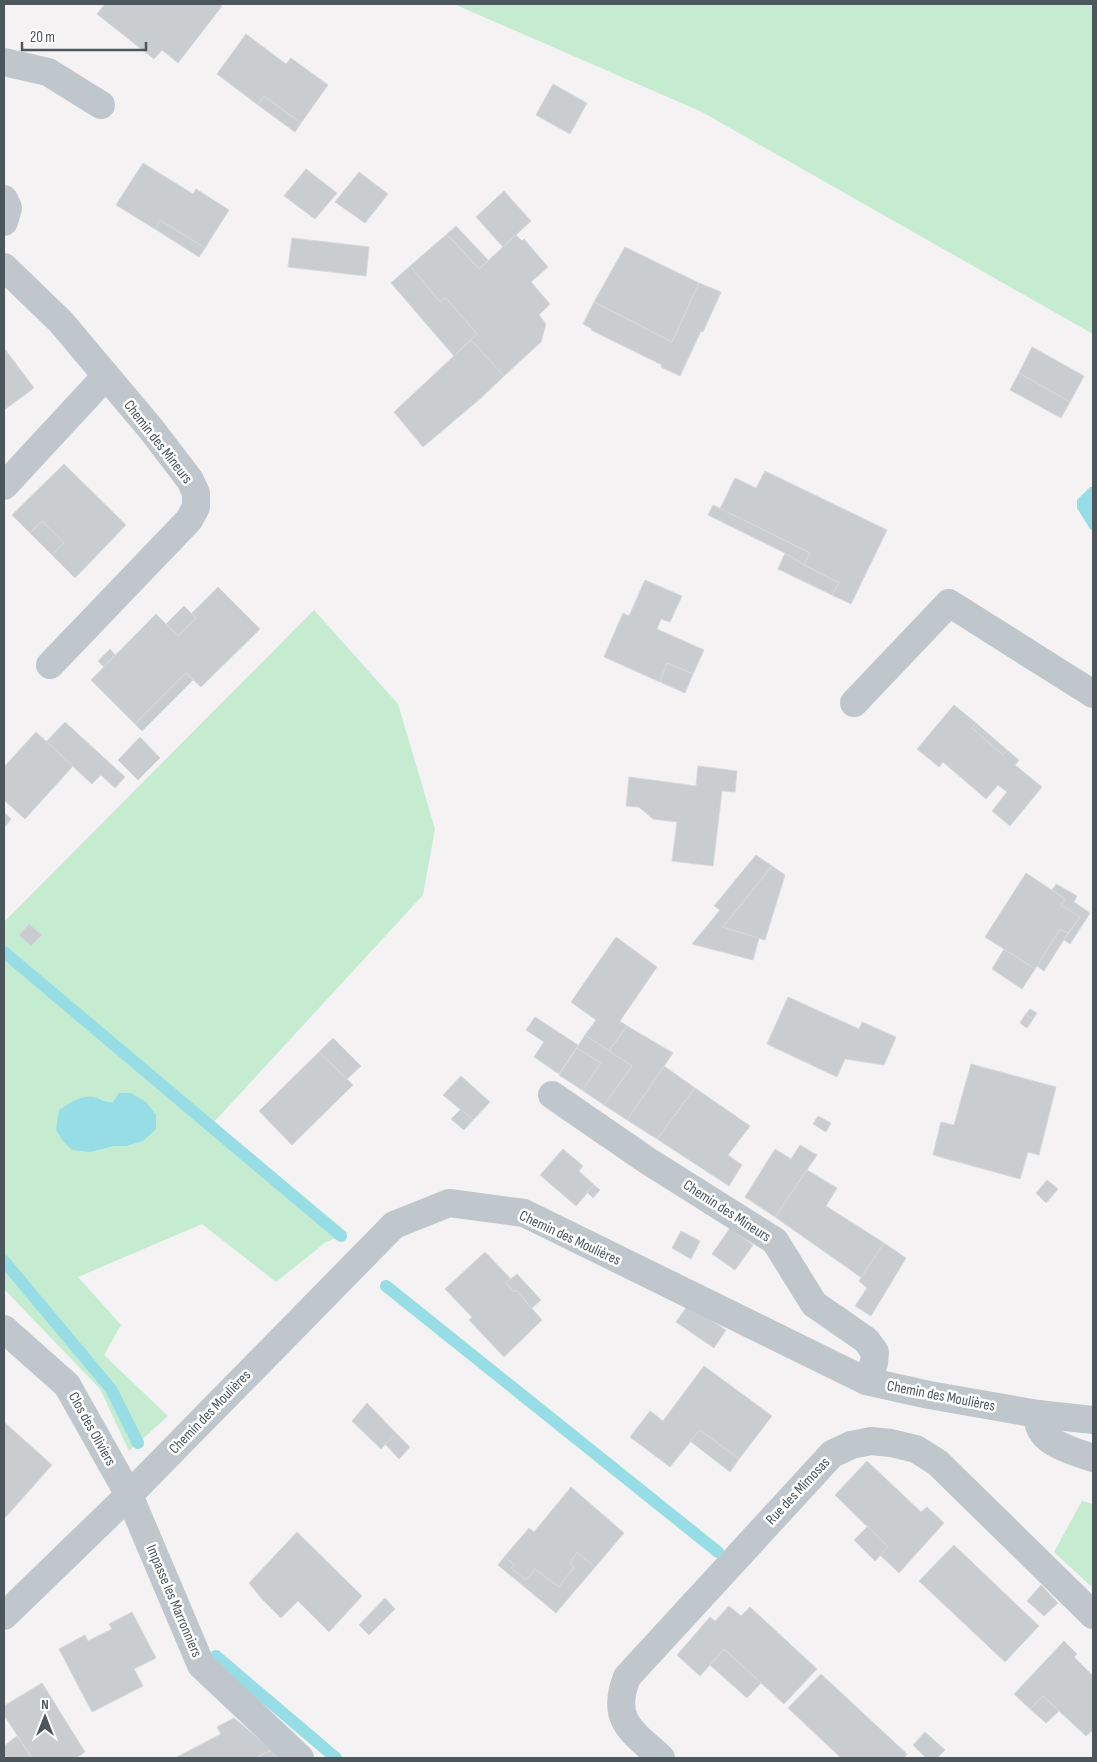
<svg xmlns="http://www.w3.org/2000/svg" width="1097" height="1762" viewBox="0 0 1097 1762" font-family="'Sofia Sans Condensed',sans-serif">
  <rect width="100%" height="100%" fill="#f4f2f2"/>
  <g fill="#c5ecd0">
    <polygon points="454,4 1093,4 1093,334 702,112"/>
    <polygon points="314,610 398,704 435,829 423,895 214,1122 348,1233 326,1242 276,1282 202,1224 78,1277 121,1325 104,1355 168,1416 129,1451 100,1389 4,1289 4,922"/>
    <polygon points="1082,1501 1093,1504 1093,1588 1054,1552"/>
  </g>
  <g fill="#97dde5">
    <polygon points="1090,487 1093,487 1093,531 1090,529 1077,508 1077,500"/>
    <path d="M119,1093H131L146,1102L156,1115V1129L143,1141L126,1146H114L90,1152L72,1150L63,1141L56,1130L59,1110C68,1104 81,1095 93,1097C101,1098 103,1103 113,1102Z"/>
  </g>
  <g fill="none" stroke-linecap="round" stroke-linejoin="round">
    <g stroke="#97dde5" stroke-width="12">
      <polyline points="4,952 341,1236"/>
      <polyline points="4,1261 111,1389 138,1443"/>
      <polyline points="386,1286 718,1552"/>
      <polyline points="216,1656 336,1758"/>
    </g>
  </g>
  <g fill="#c9cdd0" stroke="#d6d9dc">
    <polygon points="105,4 219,4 222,6 178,63 162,50 154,59 97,14"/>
    <polygon points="246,34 286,64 291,58 328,85 301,123 264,96 258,105 217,74"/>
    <polygon points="553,84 587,103 570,134 536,115"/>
    <polygon points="264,96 301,123 295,132 258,105"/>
    <polygon points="143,163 193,194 196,189 229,210 205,248 160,220 155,229 116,205"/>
    <polygon points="306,169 337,193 315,219 284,196"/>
    <polygon points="359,172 388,194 365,223 335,202"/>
    <polygon points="504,191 531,221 503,247 476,217"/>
    <polygon points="160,220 205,248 199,257 155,229"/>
    <polygon points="456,226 488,260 479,269 447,234"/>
    <polygon points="447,234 479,269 516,235 522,241 524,239 548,267 531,282 550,304 539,315 546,324 541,342 504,376 471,340 477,334 446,298 440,302 410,266"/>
    <polygon points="292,238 369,247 366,276 288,267"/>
    <polygon points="625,247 699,283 672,342 594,302"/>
    <polygon points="410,266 440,302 446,298 477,334 454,356 391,283"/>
    <polygon points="699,283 721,292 703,332 701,331 680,376 661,367 662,365 591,330 592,329 583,324 594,302 672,342"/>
    <polygon points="471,340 504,376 481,398 423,447 394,412"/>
    <polygon points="1032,347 1084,376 1070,402 1019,373"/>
    <polygon points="4,348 34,388 4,410"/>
    <polygon points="1019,373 1070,402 1061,418 1010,390"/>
    <polygon points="64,464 126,525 75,578 52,555 64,543 42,521 30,533 12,515"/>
    <polygon points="765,471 887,530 851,604 832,595 839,583 804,565 810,553 720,509 735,478 756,488"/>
    <polygon points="713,505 810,553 804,565 785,553 708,515"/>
    <polygon points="42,521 64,543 52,555 30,533"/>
    <polygon points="785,553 804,565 839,583 832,595 778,569"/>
    <polygon points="645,580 682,596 670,622 661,619 657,629 704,650 693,674 667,663 660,682 604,657 623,613 629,616"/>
    <polygon points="218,587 260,629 201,687 186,673 135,724 91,680 156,614 178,636 196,618 192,613"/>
    <polygon points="184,606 196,618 178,636 166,624"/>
    <polygon points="110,649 115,655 104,667 98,661"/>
    <polygon points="667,663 693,674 685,693 660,682"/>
    <polygon points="186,673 193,680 142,731 135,724"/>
    <polygon points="954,705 976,723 972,728 1003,755 1007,750 1019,760 1015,765 1042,787 1010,826 992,811 1007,792 998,785 986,799 943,762 939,767 917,749"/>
    <polygon points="65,722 125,777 115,788 101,775 92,784 46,742"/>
    <polygon points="976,723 1007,750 1003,755 972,728"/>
    <polygon points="36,732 73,766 25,819 4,800 4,767"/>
    <polygon points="140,737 160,758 138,780 118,760"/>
    <polygon points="698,766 737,771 735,792 722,791 713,866 672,861 677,822 653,819 639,807 626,806 629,777 696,786"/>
    <polygon points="4,812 11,819 4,828"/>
    <polygon points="756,855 772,866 723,927 759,938 753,960 692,944 720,910 714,906"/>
    <polygon points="772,866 785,875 765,940 723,927"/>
    <polygon points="1026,873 1065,899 1061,905 1080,917 1068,933 1060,929 1035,969 985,937"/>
    <polygon points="1056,884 1077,896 1074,902 1090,913 1070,944 1064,940 1080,917 1061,905 1065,899 1052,890"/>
    <polygon points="29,924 42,935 31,946 19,935"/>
    <polygon points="1060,929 1068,933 1044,971 1037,966"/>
    <polygon points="616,937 657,967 620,1021 627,1026 609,1051 585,1035 596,1020 571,1002"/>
    <polygon points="1004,949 1035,969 1022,989 992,969"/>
    <polygon points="788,997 859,1029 862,1022 896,1037 884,1065 845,1059 837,1077 767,1044"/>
    <polygon points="1030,1009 1037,1013 1033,1019 1025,1015"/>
    <polygon points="1025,1015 1033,1019 1027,1028 1020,1023"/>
    <polygon points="535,1017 578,1045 559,1074 534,1057 544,1042 526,1030"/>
    <polygon points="627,1026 673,1053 627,1120 604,1105 632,1066 609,1051"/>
    <polygon points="585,1035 632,1066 604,1105 582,1090 601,1063 577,1048"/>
    <polygon points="333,1038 361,1066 347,1079 319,1052"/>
    <polygon points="577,1048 601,1063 582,1090 559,1075"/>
    <polygon points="319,1052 353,1085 292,1145 259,1111"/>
    <polygon points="971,1064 1056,1087 1039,1155 1028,1152 1020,1179 933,1155 941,1122 954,1125"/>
    <polygon points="664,1066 695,1088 657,1139 627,1120"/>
    <polygon points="461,1076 490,1102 473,1120 443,1095"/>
    <polygon points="695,1088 750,1126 728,1155 742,1165 729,1186 657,1139"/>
    <polygon points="461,1109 473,1120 464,1130 451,1119"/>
    <polygon points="818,1116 831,1123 826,1132 813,1124"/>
    <polygon points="800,1145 817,1155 775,1217 745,1197 775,1149 791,1159"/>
    <polygon points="563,1149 583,1166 579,1171 594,1185 576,1206 540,1175"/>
    <polygon points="807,1170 837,1188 826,1206 884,1243 862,1278 775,1217"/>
    <polygon points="1047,1180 1058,1189 1046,1203 1036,1193"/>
    <polygon points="594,1185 600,1190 593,1198 587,1192"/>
    <polygon points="730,1228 753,1245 735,1270 712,1254"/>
    <polygon points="681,1231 700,1241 691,1259 672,1248"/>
    <polygon points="884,1243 906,1258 871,1316 855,1306 867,1288 859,1281"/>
    <polygon points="485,1252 511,1279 506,1283 514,1292 516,1290 542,1320 504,1357 469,1320 472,1317 445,1289"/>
    <polygon points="517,1274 541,1300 532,1308 516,1290 514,1292 506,1283"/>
    <polygon points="688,1305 726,1330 714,1348 676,1322"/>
    <polygon points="704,1366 772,1416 739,1459 700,1430 670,1467 630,1437 650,1411 663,1421"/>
    <polygon points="367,1403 396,1433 381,1449 352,1421"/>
    <polygon points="4,1422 52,1465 4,1519"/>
    <polygon points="700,1430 739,1459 730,1472 690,1441"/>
    <polygon points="396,1433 410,1447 399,1459 385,1444"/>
    <polygon points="867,1461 921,1512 927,1507 944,1523 899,1573 880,1555 888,1547 835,1495"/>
    <polygon points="571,1487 624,1533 595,1567 577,1552 570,1563 574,1567 559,1587 535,1569 526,1580 511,1568 514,1565 505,1556 529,1528 534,1532"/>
    <polygon points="868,1526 888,1547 875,1561 854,1540"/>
    <polygon points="297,1532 362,1596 329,1632 298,1601 281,1618 261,1598 249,1583"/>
    <polygon points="954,1545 1039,1626 1005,1662 919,1581"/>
    <polygon points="577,1552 595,1567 556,1613 498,1565 505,1556 514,1565 511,1568 526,1580 535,1569 559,1587 574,1567 570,1563"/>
    <polygon points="1041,1585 1058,1603 1044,1616 1027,1601"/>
    <polygon points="385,1598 395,1609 369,1635 359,1625"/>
    <polygon points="729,1606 741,1616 750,1607 817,1669 784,1704 724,1649 700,1676 677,1655 710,1617 715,1621"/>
    <polygon points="132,1612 156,1658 134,1669 143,1686 92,1712 59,1649 85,1635 88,1641 112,1629 109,1624"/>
    <polygon points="1064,1641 1077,1654 1074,1657 1093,1676 1093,1730 1086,1736 1043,1696 1030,1709 1014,1694"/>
    <polygon points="724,1649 761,1683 747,1698 710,1665"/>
    <polygon points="821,1674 907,1754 904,1758 841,1758 788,1708"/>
    <polygon points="42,1683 85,1752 76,1758 32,1758 4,1715 4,1706"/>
    <polygon points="1043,1696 1059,1711 1046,1723 1030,1709"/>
    <polygon points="234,1718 272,1750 256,1758 175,1758 221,1734 217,1727"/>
    <polygon points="925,1732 945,1750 937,1758 926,1758 913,1745"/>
    <polygon points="17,1736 32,1758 4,1758 4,1746"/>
    <polygon points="272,1750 282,1758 256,1758"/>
  </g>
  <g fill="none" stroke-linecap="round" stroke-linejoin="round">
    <g stroke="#bfc7cd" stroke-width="28">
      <polyline points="4,62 48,72 101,105"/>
      <polyline points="4,199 8,208 4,222"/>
      <polyline points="4,267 61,322 151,429 190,480 196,493 196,507 189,520 50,665"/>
      <polyline points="4,486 106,376"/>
      <polyline points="854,703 949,603 1093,694"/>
      <polyline points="552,1095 648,1161 775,1241 814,1304 866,1340 875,1352 874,1363 866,1381"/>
      <polyline points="4,1329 67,1385 129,1495 201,1665 300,1758"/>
      <path d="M1038,1414C1038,1421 1038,1427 1043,1433C1052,1446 1079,1453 1093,1458"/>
      <polyline points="4,1616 129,1495 394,1225 449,1203 524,1213 866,1381 929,1395 1038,1414 1093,1420"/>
      <path d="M661,1758C632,1731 610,1720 627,1677L832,1454L851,1445L871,1441L891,1443L916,1449L938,1463L1093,1615"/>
    </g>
  </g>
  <g text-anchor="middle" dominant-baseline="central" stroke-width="5" stroke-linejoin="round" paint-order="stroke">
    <g font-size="15" fill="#4b575d" stroke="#fff">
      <text transform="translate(158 442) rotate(52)">Chemin des Mineurs</text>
      <text transform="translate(727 1211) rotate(33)">Chemin des Mineurs</text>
      <text transform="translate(570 1238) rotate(25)">Chemin des Moulières</text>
      <text transform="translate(941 1396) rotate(11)">Chemin des Moulières</text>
      <text transform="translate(210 1412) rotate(-46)">Chemin des Moulières</text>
      <text transform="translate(92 1429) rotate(61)">Clos des Oliviers</text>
      <text transform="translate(798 1491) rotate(-47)">Rue des Mimosas</text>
      <text transform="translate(174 1601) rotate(67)">Impasse les Marronniers</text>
    </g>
  </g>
  <rect width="1097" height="1762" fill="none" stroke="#4b575d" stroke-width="10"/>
  <g transform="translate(45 1717)" stroke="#ffffff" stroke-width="4" paint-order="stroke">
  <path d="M0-4L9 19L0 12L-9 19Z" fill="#4b575d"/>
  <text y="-8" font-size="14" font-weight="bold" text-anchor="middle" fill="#4b575d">N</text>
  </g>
  <path d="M22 42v8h124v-8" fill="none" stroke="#4b575d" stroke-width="2.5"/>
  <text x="30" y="42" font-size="15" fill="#4b575d" stroke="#ffffff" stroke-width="4" paint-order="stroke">20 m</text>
</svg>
